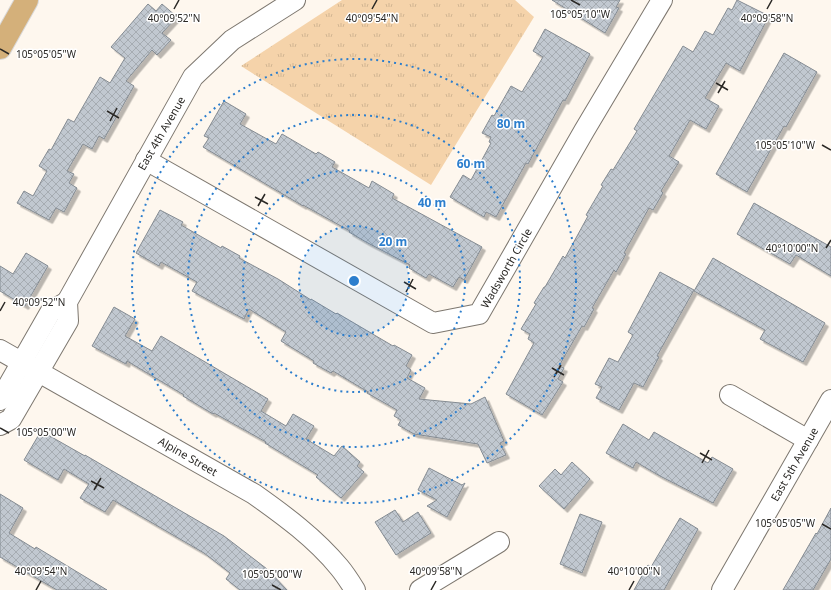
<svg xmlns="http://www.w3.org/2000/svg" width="831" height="590" viewBox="0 0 831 590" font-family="'Noto Sans',sans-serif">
  <defs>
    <pattern id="grass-tufts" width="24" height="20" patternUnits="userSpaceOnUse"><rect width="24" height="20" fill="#f5d3aa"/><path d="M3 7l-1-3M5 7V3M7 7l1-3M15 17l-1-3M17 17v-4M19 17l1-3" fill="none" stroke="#d2b592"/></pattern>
    <pattern id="building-cross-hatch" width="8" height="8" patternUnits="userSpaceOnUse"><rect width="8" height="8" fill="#c1c8d0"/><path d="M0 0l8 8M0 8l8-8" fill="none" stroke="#a6acb2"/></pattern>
    <filter id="shadow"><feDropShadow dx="3.5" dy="3.5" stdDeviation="0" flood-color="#0004"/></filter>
  </defs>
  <rect width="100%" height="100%" fill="#fef7ee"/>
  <polygon fill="url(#grass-tufts)" points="342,0 515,0 534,17 431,185 241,66"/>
  <g fill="url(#building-cross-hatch)" stroke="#848b92" filter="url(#shadow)">
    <polygon points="552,0 620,0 616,7 619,8 605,33"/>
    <polygon points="737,0 769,16 740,71 726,63 705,98 719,106 706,129 690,120 669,156 679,162 661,191 663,193 653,210 649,208 624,253 626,254 616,272 614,270 592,308 594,309 584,327 582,326 559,366 564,368 558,379 563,382 542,415 506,394 534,343 528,339 530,334 521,329 536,304 534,303 544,287 545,287 563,256 565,258 588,216 586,215 603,186 601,185 611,169 613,170 637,131 634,129 683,46 693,52 705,31 713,35 728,8 732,10"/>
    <polygon points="148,4 156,11 162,4 177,17 162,33 171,40 157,55 152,50 126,81 134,86 104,139 99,136 92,149 83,144 67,171 74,174 69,183 77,188 64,212 56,208 49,220 17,203 24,191 33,196 47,171 39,166 49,149 51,150 68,119 74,122 100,77 110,83 125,58 111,47"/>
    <polygon points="545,29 590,54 565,101 563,100 528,164 526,163 496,217 486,212 484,217 450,197 463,175 471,180 491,143 489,142 491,137 482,133 492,115 494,116 511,86 522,92 543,57 533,51"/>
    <polygon points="784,53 817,72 786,127 784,126 747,192 716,174"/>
    <polygon points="224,101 246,114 240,124 276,144 282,134 316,154 318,152 335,162 332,167 369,188 372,181 394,194 392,198 482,247 464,280 459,277 453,287 429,274 426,278 409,268 410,265 366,242 349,232 350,231 303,205 303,206 203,147 209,138 204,136"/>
    <polygon points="754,203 831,247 831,276 796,255 790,264 737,234"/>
    <polygon points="160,210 183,222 181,225 221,248 222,246 240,256 239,258 278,279 311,300 311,299 336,314 337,313 393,346 394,345 412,355 406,366 411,370 407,378 425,388 419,399 471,404 485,397 504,441 500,443 506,455 487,463 478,444 414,434 398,425 401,420 394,416 397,410 367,393 368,392 333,371 331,373 313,363 314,361 281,341 286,332 249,309 244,319 214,303 192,291 197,282 161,262 159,266 136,253"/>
    <polygon points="26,253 48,266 25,306 0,291 0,266 13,274"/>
    <polygon points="713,258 825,323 803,362 760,339 765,330 694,291"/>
    <polygon points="660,272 694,290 657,356 659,357 643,387 634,383 619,410 596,398 602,387 595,384 609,358 618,362 633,335 628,332"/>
    <polygon points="114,307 135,319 125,336 152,351 161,336 268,399 261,411 286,426 293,414 314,426 306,439 334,456 342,446 360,462 357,466 364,472 341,498 316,477 318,475 265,443 266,442 214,413 213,414 183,396 184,395 127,361 126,364 92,346"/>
    <polygon points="623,424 649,440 654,432 708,463 712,457 733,469 713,503 660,476 636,462 633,468 606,453"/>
    <polygon points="41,431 85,456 85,455 224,536 267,569 287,590 240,590 226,579 230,573 204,553 113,500 105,512 80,498 89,484 64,469 58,480 24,460"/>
    <polygon points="572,462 590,479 564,509 539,486 555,469 561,475"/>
    <polygon points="429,468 462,485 465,483 447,517 427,506 437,500 418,490"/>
    <polygon points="0,494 23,508 9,533 35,549 36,547 107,590 57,590 0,557"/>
    <polygon points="831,508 831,559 813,590 783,590 816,533 817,534"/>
    <polygon points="395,510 403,522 418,512 431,533 396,555 375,522"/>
    <polygon points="580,514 602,522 582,573 560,564"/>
    <polygon points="680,518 698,529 664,590 634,590 648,565 651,567"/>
  </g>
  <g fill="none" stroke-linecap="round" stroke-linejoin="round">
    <g stroke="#7d776f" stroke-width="22">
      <g id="minor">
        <polyline points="146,160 433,323 479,314 584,131 662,0"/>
        <path d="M0,350L254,494C285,516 315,538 339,567C345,574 350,582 355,590"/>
        <polyline points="730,395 808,440"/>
        <polyline points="0,400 51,311 67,302"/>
        <polyline points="0,425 11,419 68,321 67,302 193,77 232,40 295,0"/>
        <polyline points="420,590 499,542"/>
        <polyline points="722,590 831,400"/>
      </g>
    </g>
    <g stroke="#d9d8d8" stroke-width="24">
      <polyline id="major" points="0,48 27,0"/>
    </g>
    <use href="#minor" stroke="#fff" stroke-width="20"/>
    <use href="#major" stroke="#d4b07a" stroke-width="22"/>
  </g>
  <path fill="none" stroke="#2a2825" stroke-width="1.5" d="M571,0L580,5M174,9L179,0M372,9L377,0M767,9L772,0M0,49L9,54M716,83L728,90M718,93L725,81M107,111L119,118M110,121L117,108M822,145L831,150M255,197L268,204M258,206L265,194M826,248L831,240M404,282L416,289M406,292L413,279M0,311L5,302M552,368L564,375M554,377L561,365M0,428L9,433M700,453L712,460M702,463L709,450M91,481L104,488M94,490L101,478M822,524L831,529M272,585L281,590M36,590L41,581M431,590L436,581M629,590L634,581"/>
  <circle cx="354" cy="281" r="55" fill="#2c7ecd" fill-opacity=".12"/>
  <g fill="none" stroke="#2c7ecd" stroke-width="2" stroke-dasharray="2 4">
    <circle cx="354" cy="281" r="55"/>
    <circle cx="354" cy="281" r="111"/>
    <circle cx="354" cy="281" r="166"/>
    <circle cx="354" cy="281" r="222"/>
  </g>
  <g text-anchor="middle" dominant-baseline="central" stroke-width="3" stroke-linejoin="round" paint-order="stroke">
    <g font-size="11" fill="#2a2825" stroke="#fff">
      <text transform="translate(161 133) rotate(-60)">East 4th Avenue</text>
      <text transform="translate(506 268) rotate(-60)">Wadsworth Circle</text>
      <text transform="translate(188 456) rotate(30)">Alpine Street</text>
      <text transform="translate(794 464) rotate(-60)">East 5th Avenue</text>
    </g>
  </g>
  <g font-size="10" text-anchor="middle" fill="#2a2825" stroke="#fff" stroke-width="3" stroke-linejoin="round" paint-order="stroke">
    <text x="580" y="18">105°05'10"W</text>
    <text x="174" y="22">40°09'52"N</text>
    <text x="372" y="22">40°09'54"N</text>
    <text x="767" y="22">40°09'58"N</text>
    <text x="46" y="58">105°05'05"W</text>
    <text x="785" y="149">105°05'10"W</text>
    <text x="792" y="252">40°10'00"N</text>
    <text x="39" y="306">40°09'52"N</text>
    <text x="46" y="436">105°05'00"W</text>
    <text x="785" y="527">105°05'05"W</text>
    <text x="41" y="575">40°09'54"N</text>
    <text x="436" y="575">40°09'58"N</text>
    <text x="634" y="575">40°10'00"N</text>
    <text x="272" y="578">105°05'00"W</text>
  </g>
  <circle cx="354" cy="281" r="6" fill="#2c7ecd" stroke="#fff" stroke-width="2"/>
  <g font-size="12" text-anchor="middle" font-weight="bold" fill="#2c7ecd" stroke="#fff" stroke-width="3" stroke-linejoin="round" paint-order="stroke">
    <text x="511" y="128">80 m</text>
    <text x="471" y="168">60 m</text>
    <text x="432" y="207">40 m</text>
    <text x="393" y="246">20 m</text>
  </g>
</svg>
